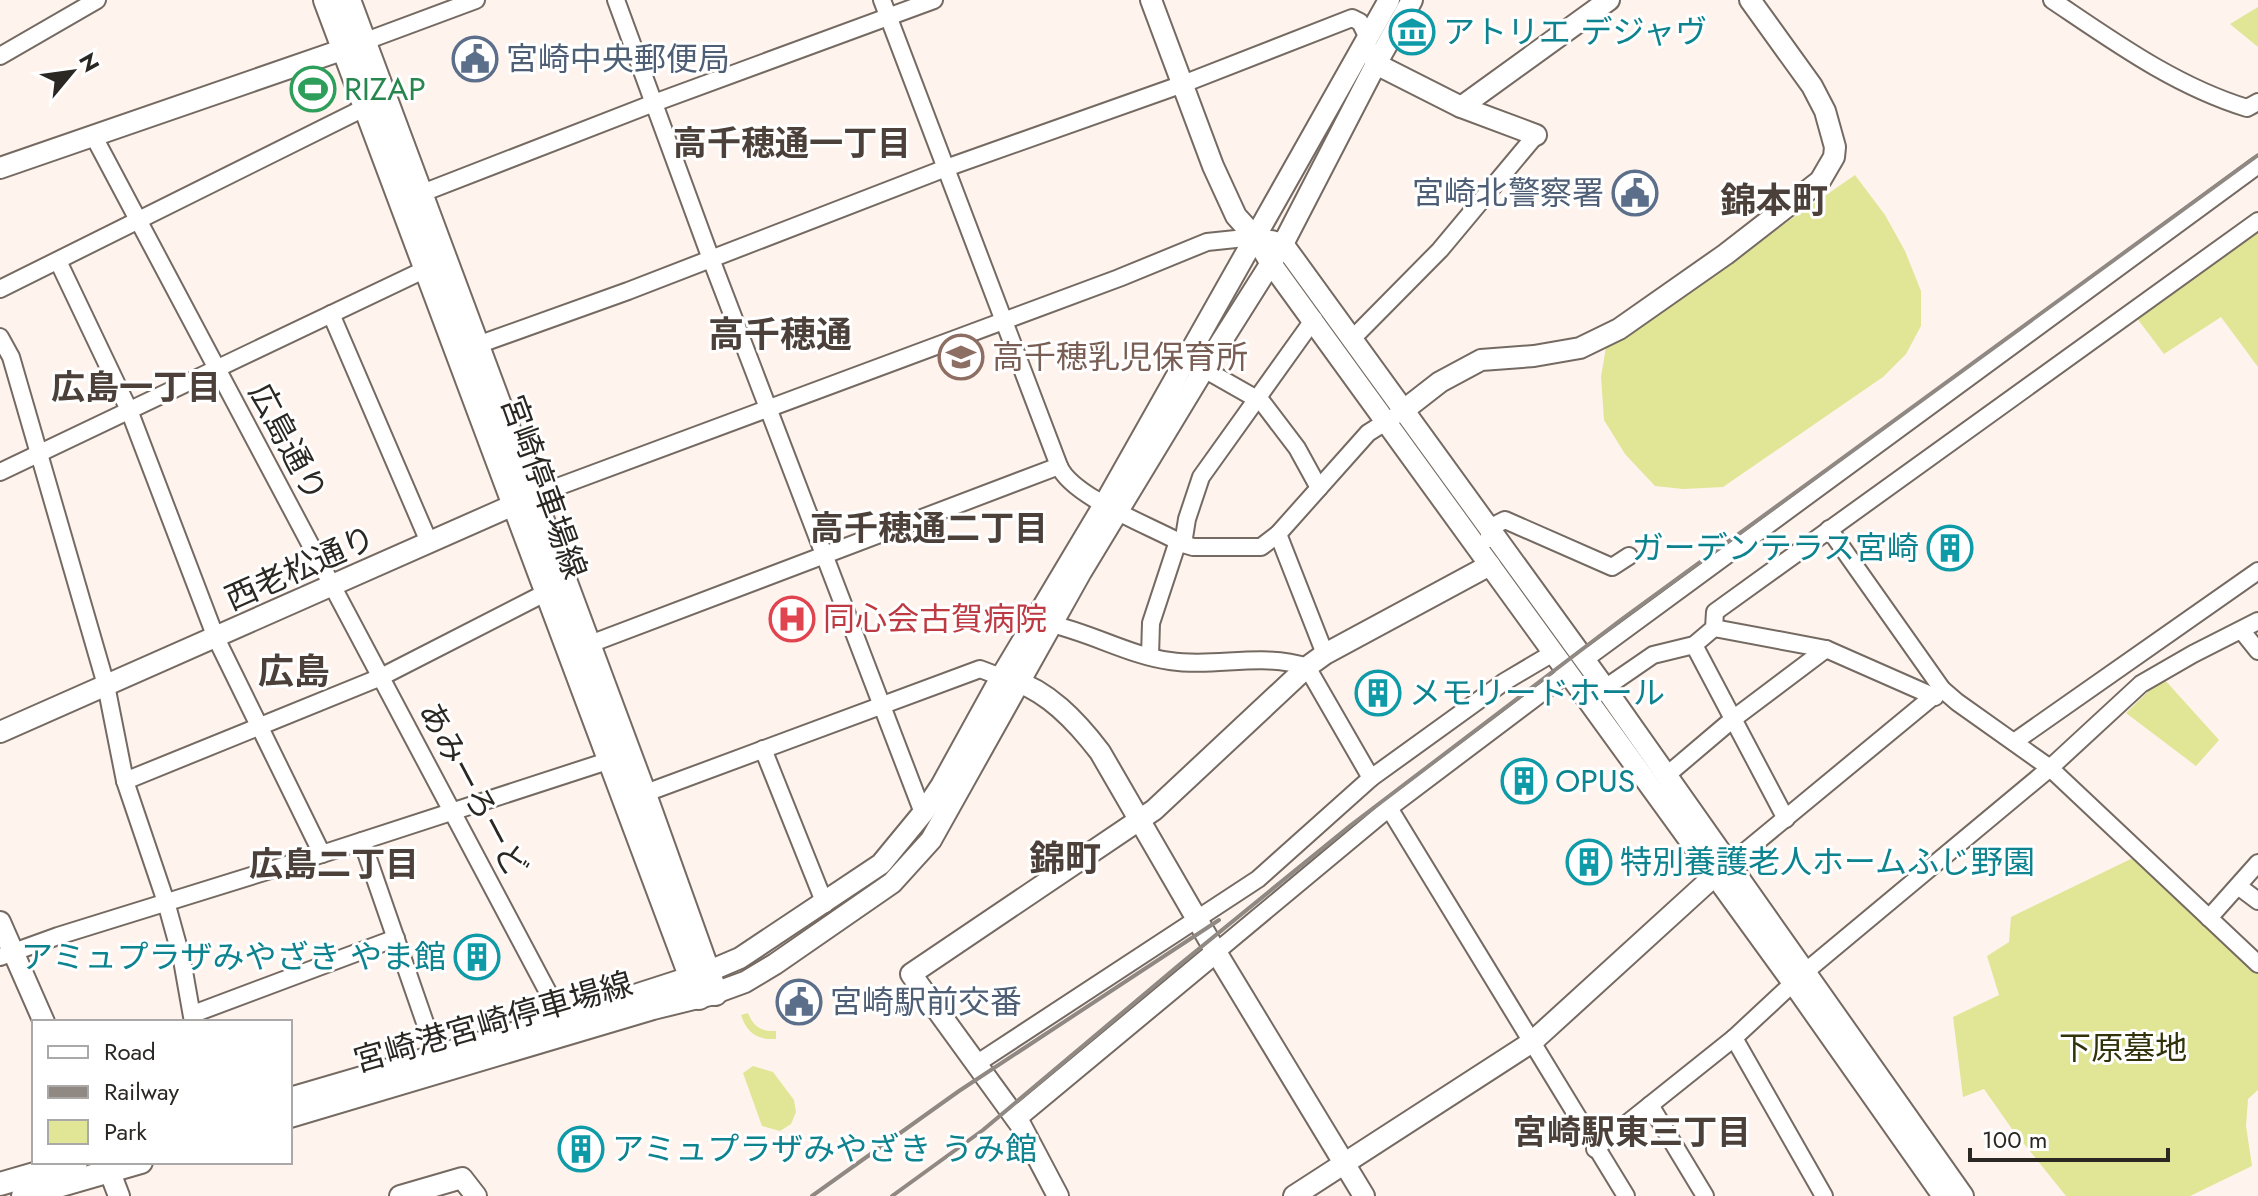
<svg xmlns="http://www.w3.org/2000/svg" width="2258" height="1196" viewBox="0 0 2258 1196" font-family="Jost,'Noto Sans JP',sans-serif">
  <rect width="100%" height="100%" fill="#fef3ed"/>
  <g fill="#e1e696">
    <polygon points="2258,7 2258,47 2230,24"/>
    <polygon points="1855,175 1885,215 1905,251 1921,291 1921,326 1906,354 1883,377 1723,487 1683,489 1655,486 1625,454 1604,420 1601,377 1606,347"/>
    <polygon points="2258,229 2258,367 2221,317 2164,354 2136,317"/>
    <polygon points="2164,679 2219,740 2196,766 2126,713 2156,684"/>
    <polygon points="2139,855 2258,966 2258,1090 2248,1099 2246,1126 2252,1166 2190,1196 2066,1196 2012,1129 1984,1089 1963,1097 1953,1017 1999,995 1987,956 2009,942 2011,917"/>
    <path d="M748,1013C753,1026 761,1032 776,1031V1039C757,1040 747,1033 741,1015Z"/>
    <polygon points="753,1066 773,1072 794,1100 796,1112 791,1124 780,1131 762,1126 743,1073"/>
  </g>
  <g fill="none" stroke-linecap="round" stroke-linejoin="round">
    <g stroke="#756a62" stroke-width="20">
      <g id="minor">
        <polyline points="616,0 711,259 923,813"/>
        <path d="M882,0L1059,466C1072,497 1151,526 1183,544L1193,547H1261L1278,534L1368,433L1395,416"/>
        <path d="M2052,0C2113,41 2175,86 2247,108L2258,102"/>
        <polyline points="363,42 476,0"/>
        <polyline points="0,56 97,0"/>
        <polyline points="93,135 567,1028"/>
        <polyline points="412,197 654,103 934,0"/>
        <polyline points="58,261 129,410 216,638 322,854"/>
        <polyline points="0,289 366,107"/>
        <polyline points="331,314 429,542"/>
        <polyline points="0,337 11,357 106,685 125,781 166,902 182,960 193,1022"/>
        <polyline points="1352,339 1440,250 1536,135"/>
        <polyline points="469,348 628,291 946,168 1183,84 1352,18 1360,22 1368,38"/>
        <polyline points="1204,369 1262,402 1297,448 1319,488"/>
        <polyline points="0,472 428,268"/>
        <polyline points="533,496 1119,278 1207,242 1255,237"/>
        <polyline points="1829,529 1942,689 1957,702 2050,768 2258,964"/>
        <polyline points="1278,534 1325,654"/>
        <polyline points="1489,539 1489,528 1505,520 1612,567 1629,556"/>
        <polyline points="1183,544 1187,519 1201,477 1314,319"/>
        <path d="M1051,624C1091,633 1131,656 1170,661C1215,668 1263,652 1307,667L1371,778"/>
        <polyline points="1714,628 1826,649 1935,697"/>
        <polyline points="2242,631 2258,651"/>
        <polyline points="1694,645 1786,819"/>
        <polyline points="582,647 1059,466"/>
        <polyline points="1150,656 1151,623 1178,541"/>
        <polyline points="1584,660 2258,165"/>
        <polyline points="1605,688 1653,655 1694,645 1714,628 1715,612 2258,221"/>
        <polyline points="2014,742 2258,571"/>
        <polyline points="763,749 825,904"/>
        <polyline points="1667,775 1733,719 1826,649"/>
        <polyline points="125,781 381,677 549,591 554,591"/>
        <polyline points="635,797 980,669 1001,677"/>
        <polyline points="1389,808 1626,1196"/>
        <polyline points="362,841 440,1066"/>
        <polyline points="1730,864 1942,689"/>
        <polyline points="2238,886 2258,901"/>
        <polyline points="2209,918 2258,863"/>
        <polyline points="1216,952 1389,808 1568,673"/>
        <polyline points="0,957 58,936 322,854 620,757"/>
        <polyline points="193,1014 396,938"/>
        <polyline points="1734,1038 1824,1196"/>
        <polyline points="976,1064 1258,879 1371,778 1504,682 1553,653"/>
        <polyline points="1650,1105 1705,1196"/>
        <polyline points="1595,1149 1734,1038 1805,972 2050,768 2141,684 2193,654 2258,621"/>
      </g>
    </g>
    <g stroke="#756a62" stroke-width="24">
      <g id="tertiary">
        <polyline points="1151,0 1213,166 1236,216 1255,237 1270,262 1793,983 1943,1196"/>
        <polyline points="1373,54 1376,64 1461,107 1536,135"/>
        <polyline points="1461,107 1609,0"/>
        <polyline points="0,168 359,44"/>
        <polyline points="1271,241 1283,244 1605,688 1963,1196"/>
        <polyline points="1404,410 1440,382 1481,360 1534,356 1580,348 1619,329 1726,254 1820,181 1834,157 1835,147 1825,111 1812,86 1750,0"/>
        <path d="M1008,679C1046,688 1077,722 1100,752L1216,952L1364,1196"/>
        <polyline points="0,732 527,499"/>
        <polyline points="0,922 44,1022"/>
        <polyline points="707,972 740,958 881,864 923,813 941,786 1001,677 1105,503 1389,0"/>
        <polyline points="715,993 745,982 775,964 892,883 931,840 1081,572 1204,369 1283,244 1376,64 1412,0"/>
        <polyline points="1016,1118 1216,952"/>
        <polyline points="106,1162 119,1196"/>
        <polyline points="400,1196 462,1178 476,1196"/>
        <polyline points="1058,1196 1020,1124 911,974 1154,810 1307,667 1325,654 1490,565"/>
        <polyline points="1294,1196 1532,1042 1723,868"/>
      </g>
    </g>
    <g stroke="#756a62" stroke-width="26">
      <g id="secondary">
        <polyline points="290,1099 564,1019 706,973"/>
        <polyline points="290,1116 653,1008 714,993"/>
        <polyline points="0,1184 76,1162"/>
        <polyline points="23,1196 141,1162"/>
      </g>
    </g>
    <g stroke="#756a62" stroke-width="28">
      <g id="primary">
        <polyline points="326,0 699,997"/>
        <polyline points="348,0 643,792 715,993"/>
      </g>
    </g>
    <use href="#minor" stroke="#fff" stroke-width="16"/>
    <use href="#tertiary" stroke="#fff" stroke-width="20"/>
    <use href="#secondary" stroke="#fff" stroke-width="22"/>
    <use href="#primary" stroke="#fff" stroke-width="24"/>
    <g stroke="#8f8883" stroke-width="4">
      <polyline points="812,1196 959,1091 1219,920"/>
      <polyline points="892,1196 983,1130 1179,965 1351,825 1622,619 2258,155"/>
    </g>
  </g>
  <defs>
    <g id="museum-ring" transform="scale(2.3)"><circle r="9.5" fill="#fff" stroke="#0f9aa8" stroke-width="1.5"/><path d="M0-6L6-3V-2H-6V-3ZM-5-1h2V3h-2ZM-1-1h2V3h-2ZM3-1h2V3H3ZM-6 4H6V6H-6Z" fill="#0f9aa8"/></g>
    <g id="civic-ring" transform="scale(2.3)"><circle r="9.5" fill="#fff" stroke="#5c6f8a" stroke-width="1.5"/><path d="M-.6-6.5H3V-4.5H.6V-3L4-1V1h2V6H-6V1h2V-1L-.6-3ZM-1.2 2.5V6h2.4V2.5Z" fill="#5c6f8a"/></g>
    <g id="stadium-ring" transform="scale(2.3)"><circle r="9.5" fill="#fff" stroke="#2e9e5b" stroke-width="1.5"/><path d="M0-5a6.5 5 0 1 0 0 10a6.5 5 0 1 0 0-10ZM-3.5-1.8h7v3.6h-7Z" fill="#2e9e5b"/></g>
    <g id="school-ring" transform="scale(2.3)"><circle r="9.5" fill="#fff" stroke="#8d6e63" stroke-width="1.5"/><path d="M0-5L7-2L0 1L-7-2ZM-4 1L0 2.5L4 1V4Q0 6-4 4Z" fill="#8d6e63"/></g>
    <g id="building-ring" transform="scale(2.3)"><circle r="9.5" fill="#fff" stroke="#0f9aa8" stroke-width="1.5"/><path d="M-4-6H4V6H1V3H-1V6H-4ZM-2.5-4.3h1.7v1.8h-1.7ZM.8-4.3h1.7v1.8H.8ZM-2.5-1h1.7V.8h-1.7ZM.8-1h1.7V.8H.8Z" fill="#0f9aa8"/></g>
    <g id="hospital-ring" transform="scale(2.3)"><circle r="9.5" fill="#fff" stroke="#e0444e" stroke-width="1.5"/><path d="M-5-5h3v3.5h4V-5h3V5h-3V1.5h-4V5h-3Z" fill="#e0444e"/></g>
  </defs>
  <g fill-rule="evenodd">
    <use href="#museum-ring" x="1412" y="32"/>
    <use href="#civic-ring" x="475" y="59"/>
    <use href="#stadium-ring" x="313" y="89"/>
    <use href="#civic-ring" x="1635" y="193"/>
    <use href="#school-ring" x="961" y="357"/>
    <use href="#building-ring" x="1950" y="548"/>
    <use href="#hospital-ring" x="792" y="619"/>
    <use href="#building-ring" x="1378" y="693"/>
    <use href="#building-ring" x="1524" y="781"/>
    <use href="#building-ring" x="1589" y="862"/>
    <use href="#building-ring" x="477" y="957"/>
    <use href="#civic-ring" x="799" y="1002"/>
    <use href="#building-ring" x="581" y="1149"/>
  </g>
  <g text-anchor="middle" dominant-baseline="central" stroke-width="6" stroke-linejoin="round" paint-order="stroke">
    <g font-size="32" fill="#0d838f" stroke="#fff" text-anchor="start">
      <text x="1443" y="32">アトリエ デジャヴ</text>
      <text x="1919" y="548" text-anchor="end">ガーデンテラス宮崎</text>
      <text x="1409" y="693">メモリードホール</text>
      <text x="1555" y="781">OPUS</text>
      <text x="1620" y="862">特別養護老人ホームふじ野園</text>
      <text x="446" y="957" text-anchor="end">アミュプラザみやざき やま館</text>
      <text x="612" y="1149">アミュプラザみやざき うみ館</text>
    </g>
    <g font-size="32" fill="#4e5e75" stroke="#fff" text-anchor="start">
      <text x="506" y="59">宮崎中央郵便局</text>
      <text x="1604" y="193" text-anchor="end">宮崎北警察署</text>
      <text x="830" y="1002">宮崎駅前交番</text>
    </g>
    <g font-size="32" fill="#27864d" stroke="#fff" text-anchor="start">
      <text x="344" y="89">RIZAP</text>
    </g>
    <g font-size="32" fill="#785e54" stroke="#fff" text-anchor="start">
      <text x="992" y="357">高千穂乳児保育所</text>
    </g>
    <g font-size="32" fill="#2b2723" stroke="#fff">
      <text transform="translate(288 442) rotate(62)">広島通り</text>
      <text transform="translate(544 487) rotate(70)">宮崎停車場線</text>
      <text transform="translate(300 568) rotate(-24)">西老松通り</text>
      <text transform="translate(473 789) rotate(62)">あみーろーど</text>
      <text transform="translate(493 1022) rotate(-16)">宮崎港宮崎停車場線</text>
    </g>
    <g font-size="32" fill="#be3a42" stroke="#fff" text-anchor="start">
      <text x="823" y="619">同心会古賀病院</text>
    </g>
    <g font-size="32" fill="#32330a" stroke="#fff">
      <text x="2123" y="1048">下原墓地</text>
    </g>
    <g font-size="34" font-weight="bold" fill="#4c413a" stroke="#fff">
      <text x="792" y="143">高千穂通一丁目</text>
      <text x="136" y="387">広島一丁目</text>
      <text x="929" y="528">高千穂通二丁目</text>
      <text x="334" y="864">広島二丁目</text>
      <text x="1632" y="1132">宮崎駅東三丁目</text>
    </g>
    <g font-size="36" font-weight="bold" fill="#4c413a" stroke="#fff">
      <text x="1774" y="200">錦本町</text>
      <text x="780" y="334">高千穂通</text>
      <text x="294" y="671">広島</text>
      <text x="1065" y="858">錦町</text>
    </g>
  </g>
  <rect x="32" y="1020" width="260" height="144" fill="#ffffff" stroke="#aaa9a7" stroke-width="2"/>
  <rect x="48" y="1046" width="40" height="12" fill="#ffffff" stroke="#aaa9a7" stroke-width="2"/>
  <text x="104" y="1060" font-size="24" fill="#2b2723">Road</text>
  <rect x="48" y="1086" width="40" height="12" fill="#8f8883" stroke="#aaa9a7" stroke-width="2"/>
  <text x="104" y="1100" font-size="24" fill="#2b2723">Railway</text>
  <rect x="48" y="1120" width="40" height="24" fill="#e1e696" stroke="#aaa9a7" stroke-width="2"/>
  <text x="104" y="1140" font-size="24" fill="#2b2723">Park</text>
  <g transform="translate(72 72) rotate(61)" stroke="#ffffff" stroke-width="6" paint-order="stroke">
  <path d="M0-6L14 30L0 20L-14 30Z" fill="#2b2723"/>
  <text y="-12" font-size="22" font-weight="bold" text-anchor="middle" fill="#2b2723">N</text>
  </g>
  <path d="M1970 1148v12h198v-12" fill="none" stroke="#2b2723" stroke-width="4"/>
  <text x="1982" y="1148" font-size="24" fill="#2b2723" stroke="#ffffff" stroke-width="6" paint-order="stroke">100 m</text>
</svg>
